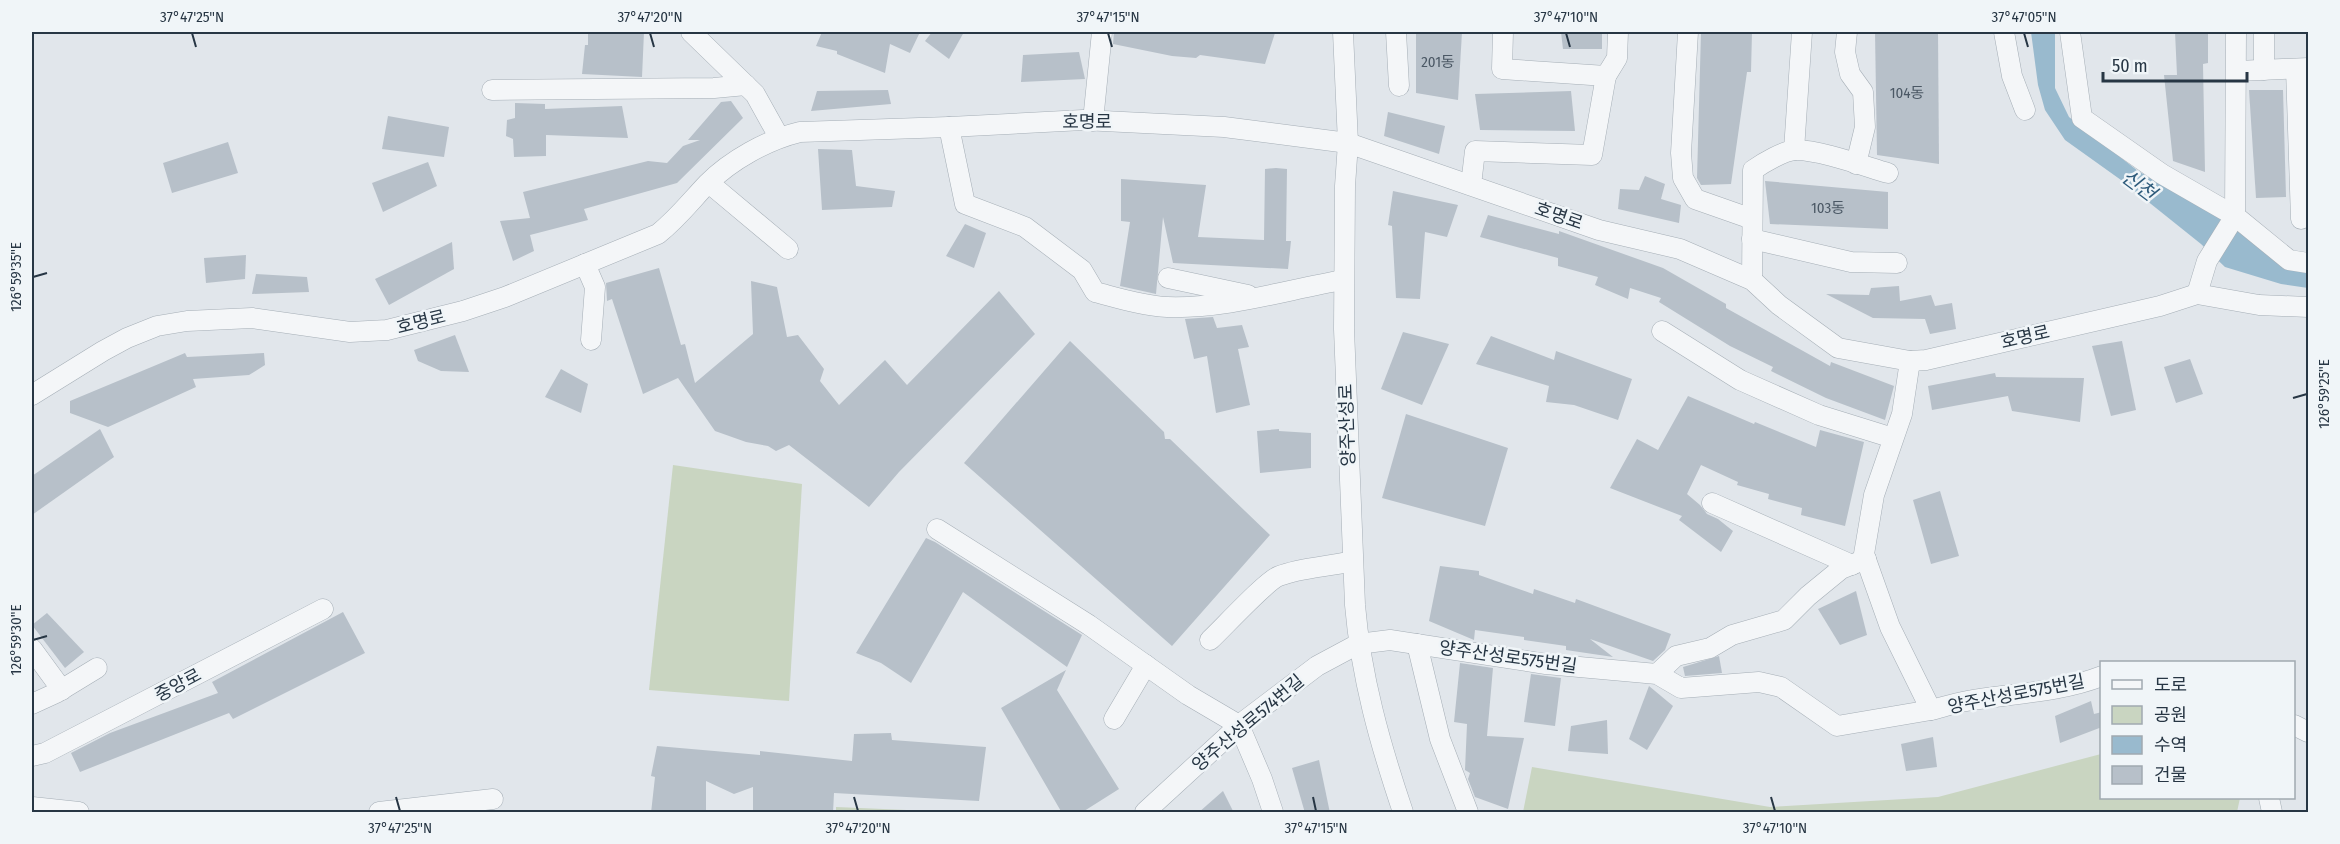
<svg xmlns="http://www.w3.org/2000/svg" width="2340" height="844" viewBox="0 0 2340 844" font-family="'Fira Sans Condensed','Noto Sans KR',sans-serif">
  <rect width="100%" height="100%" fill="#e1e6eb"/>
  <g fill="#c9d5c1">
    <polygon points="673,465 802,484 789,701 649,690"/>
    <polygon points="2101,754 2102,798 2240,798 2237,812 1523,812 1532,767 1770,807 1938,797"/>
    <polygon points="836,807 954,812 836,812"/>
  </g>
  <polygon fill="#99bace" points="2031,32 2055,32 2055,88 2069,117 2138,171 2308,267 2308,288 2281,284 2225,267 2201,244 2121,180 2065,140 2045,110 2038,85"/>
  <g fill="#b7c0c9">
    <polygon points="588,32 644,32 642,77 582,74 585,45 588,45"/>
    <polygon points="822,32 920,32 910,53 890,44 885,73 837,54 837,51 816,46"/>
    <polygon points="932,32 964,32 949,59 925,41"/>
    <polygon points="1114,32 1266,32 1275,33 1265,64 1200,55 1196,58 1172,56 1113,44"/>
    <polygon points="1416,32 1462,32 1458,100 1416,93"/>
    <polygon points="1561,32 1602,32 1602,49 1563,49"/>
    <polygon points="1701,32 1752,32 1751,72 1747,72 1731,184 1701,185 1697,178"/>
    <polygon points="1875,32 1938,32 1939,164 1877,155"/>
    <polygon points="2175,32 2208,32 2208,63 2203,64 2205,172 2173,161 2164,75 2177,75"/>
    <polygon points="1079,52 1085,79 1021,82 1023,55"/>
    <polygon points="888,90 891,104 811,111 817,91"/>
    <polygon points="2249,90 2283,90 2286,197 2256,198"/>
    <polygon points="1571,91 1575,131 1480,130 1475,94"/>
    <polygon points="731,101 743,118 677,183 584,209 588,220 530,235 534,251 513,261 500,221 530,218 523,192 648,161 667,163 683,146 700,140 688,140 721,102"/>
    <polygon points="515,103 545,104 545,109 622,106 628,138 546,135 546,156 514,157 513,139 506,136 507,120 515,118"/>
    <polygon points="1388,112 1445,126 1439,154 1384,136"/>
    <polygon points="388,116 449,127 444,157 382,149"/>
    <polygon points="228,142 238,173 172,193 163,163"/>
    <polygon points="818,149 852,150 856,186 895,191 892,207 822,210"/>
    <polygon points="428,162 437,186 383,212 372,183"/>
    <polygon points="1276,168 1287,169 1286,241 1291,241 1288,269 1173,263 1163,217 1156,294 1120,286 1130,222 1121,221 1121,179 1206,185 1198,237 1264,240 1265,169"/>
    <polygon points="1645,176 1665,184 1661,199 1681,205 1679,223 1618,209 1620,189 1639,190"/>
    <polygon points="1765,181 1888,192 1888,229 1770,224"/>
    <polygon points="1393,191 1458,205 1447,237 1425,232 1420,299 1396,298 1392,226 1388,225"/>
    <polygon points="1488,215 1559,234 1559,231 1663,268 1726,304 1726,308 1830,366 1831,362 1894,386 1885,420 1826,398 1771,371 1773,367 1730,346 1659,302 1661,298 1630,288 1628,299 1595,285 1598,277 1558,266 1558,258 1480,237"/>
    <polygon points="965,224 986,233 974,268 946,256"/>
    <polygon points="452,242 454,269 389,305 375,279"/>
    <polygon points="246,255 245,279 206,283 204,258"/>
    <polygon points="659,268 681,345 685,344 695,383 753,334 751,281 777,287 787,337 798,335 824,369 820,381 839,405 885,360 907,385 999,291 1035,334 899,472 869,507 789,445 776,451 768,446 746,442 715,431 678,378 643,394 612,299 607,301 606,283"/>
    <polygon points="256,274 307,277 309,292 252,294"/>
    <polygon points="1899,286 1900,301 1931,295 1935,306 1952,303 1956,329 1930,334 1925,319 1873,318 1826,294 1869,295 1871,288"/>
    <polygon points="1213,317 1217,328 1242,325 1249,347 1238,349 1250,405 1216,413 1207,356 1194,359 1185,319"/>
    <polygon points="1403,332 1449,344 1422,405 1381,389"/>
    <polygon points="455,335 469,372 441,371 418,361 414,350"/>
    <polygon points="1491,336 1554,360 1556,351 1632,379 1618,420 1574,405 1546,402 1549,386 1476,364"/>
    <polygon points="1070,341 1164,432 1165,439 1170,439 1270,535 1172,646 964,463"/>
    <polygon points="2122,341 2136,410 2111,416 2092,346"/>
    <polygon points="185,353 187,357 264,353 265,365 249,375 193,379 196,387 108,427 70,413 70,401"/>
    <polygon points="2190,359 2203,394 2176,403 2164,367"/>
    <polygon points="561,369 588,384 581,413 545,397"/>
    <polygon points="1995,373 1996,377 2084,378 2080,422 2012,411 2008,396 1932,410 1928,386"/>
    <polygon points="1688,396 1754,424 1755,422 1816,447 1820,430 1864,442 1845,526 1801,515 1802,508 1768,499 1769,494 1737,485 1738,482 1701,465 1687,494 1700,505 1707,514 1718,519 1733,531 1721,552 1679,520 1682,516 1610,488 1637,439 1658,450"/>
    <polygon points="1406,414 1508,448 1485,526 1382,498"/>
    <polygon points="100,429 114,457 32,515 32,476"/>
    <polygon points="1279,429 1279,431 1311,433 1311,468 1260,473 1257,431"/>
    <polygon points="1940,491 1959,556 1931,564 1913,500"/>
    <polygon points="926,538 935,542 1082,635 1067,667 963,592 911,683 881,663 856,653"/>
    <polygon points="1440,566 1479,571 1479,575 1533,594 1534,589 1575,603 1576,599 1671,634 1665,650 1653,661 1590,639 1613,657 1566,650 1566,646 1524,640 1524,637 1475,630 1474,640 1429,621"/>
    <polygon points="1856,591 1867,635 1840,645 1818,609"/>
    <polygon points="343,612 365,653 233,719 229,713 80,772 71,753 110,733 218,693 212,682"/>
    <polygon points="47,613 84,652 65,668 32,625"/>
    <polygon points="1719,656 1722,673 1685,676 1683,667"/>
    <polygon points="1460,663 1493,668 1487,736 1524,738 1508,809 1475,797 1468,779 1470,773 1465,770 1467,724 1454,722"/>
    <polygon points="1066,670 1057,690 1119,789 1081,813 1062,813 1001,708"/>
    <polygon points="1531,674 1561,678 1555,726 1524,722"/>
    <polygon points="1649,686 1673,706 1647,750 1629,739"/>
    <polygon points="2091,701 2094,714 2102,712 2102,727 2060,743 2055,716"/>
    <polygon points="1607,720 1608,754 1568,751 1571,726"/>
    <polygon points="891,733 892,740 986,747 979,801 834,793 833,813 753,813 753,787 734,794 706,781 706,813 651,813 655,777 651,776 657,746 760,755 760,751 852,761 854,734"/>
    <polygon points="1933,737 1937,767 1906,771 1901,744"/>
    <polygon points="1319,760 1330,813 1305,813 1292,768"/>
    <polygon points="1223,791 1234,813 1198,813"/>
  </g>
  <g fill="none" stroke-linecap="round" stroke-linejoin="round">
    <g stroke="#a5aeb6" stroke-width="21">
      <g id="minor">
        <polyline points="691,32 755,94 779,137"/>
        <path d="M1343,32L1348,143L1345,186L1344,329L1355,605C1361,677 1380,744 1403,812"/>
        <polyline points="1396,32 1399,86"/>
        <polyline points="1688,32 1681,153 1683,178 1695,199 1752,219"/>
        <polyline points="1847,32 1845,52 1850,74 1863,92 1865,127 1856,164"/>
        <polyline points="2004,32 2012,76 2025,110"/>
        <polyline points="2070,32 2082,118 2162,174 2235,216 2289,260 2308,263"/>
        <polyline points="2264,32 2264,70"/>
        <polyline points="2296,69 2301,219"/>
        <polyline points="2237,71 2308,68"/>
        <polyline points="1606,76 1617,58 1618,32"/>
        <polyline points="492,90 714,88 746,85"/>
        <polyline points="1093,121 1102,32"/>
        <path d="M949,127L965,204L1025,227L1082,270L1095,292C1118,298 1143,306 1167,307C1227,309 1285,290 1343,280"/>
        <polyline points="1794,150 1802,32"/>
        <polyline points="709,183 788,249"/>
        <polyline points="1471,185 1475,151 1592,155 1606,76 1502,69 1503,32"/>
        <polyline points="1752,239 1851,262 1897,263"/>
        <polyline points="585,264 595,287 591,340"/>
        <polyline points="1168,278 1248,295"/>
        <path d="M1752,280L1753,170C1763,163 1785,150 1796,150C1820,150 1864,166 1888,173"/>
        <polyline points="2197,294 2207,261 2235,216 2236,32"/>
        <polyline points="1662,331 1740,380 1819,415 1893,438"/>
        <path d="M32,395L103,351L127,338L157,326L187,321L252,318L350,332L387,330L463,311L505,297L658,234C678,218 690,202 707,184C731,160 767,140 800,132L949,127L1083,120L1224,127L1348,143L1599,230L1680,249L1752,280L1779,305L1838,348L1910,361L1926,360L2160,306L2197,294L2259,305L2308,307"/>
        <polyline points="1712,503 1852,565"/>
        <polyline points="937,529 1089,625 1188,695 1239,725 1262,779 1273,812"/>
        <path d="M1210,640C1223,628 1266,581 1279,576C1302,567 1328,567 1352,561"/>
        <polyline points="1417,644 1440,739 1468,812"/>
        <polyline points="32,649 62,690"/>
        <polyline points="1657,674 1676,656 1710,648 1732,635 1784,620 1808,596 1841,569 1866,559"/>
        <polyline points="32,704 56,693 97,668"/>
        <path d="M1931,710C1943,707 1955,703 1967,701C2013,693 2058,693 2102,676"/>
        <polyline points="1114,719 1146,665"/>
        <polyline points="2294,725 2308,732"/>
        <polyline points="32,756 45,753 323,609"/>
        <polyline points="2269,798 2272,812"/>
        <polyline points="32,807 79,812"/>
        <polyline points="379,812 493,799"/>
        <polyline points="1145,812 1243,722 1317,666 1358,644 1390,640 1546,664 1657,674 1681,688 1759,682 1781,687 1837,726 1931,710 1890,627 1864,554 1874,495 1902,414 1910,361"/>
      </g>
    </g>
    <use href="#minor" stroke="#f4f6f8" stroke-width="20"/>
  </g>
  <path fill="none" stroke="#273644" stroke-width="2" d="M192,33L196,47M650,33L654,47M1108,33L1112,47M1566,33L1570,47M2024,33L2028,47M33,277L47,273M2293,398L2307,394M33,640L47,636M396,797L400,811M854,797L858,811M1313,797L1316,811M1771,797L1775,811"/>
  <g text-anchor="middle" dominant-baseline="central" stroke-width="5" stroke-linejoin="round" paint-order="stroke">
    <g font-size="15" fill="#4b5865">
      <text x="1438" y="62">201동</text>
      <text x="1907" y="93">104동</text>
      <text x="1828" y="208">103동</text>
    </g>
    <g font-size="18" fill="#273644" stroke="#f0f5f8">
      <text x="1087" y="122">호명로</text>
      <text transform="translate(1559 216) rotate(19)">호명로</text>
      <text transform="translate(421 322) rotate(-14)">호명로</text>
      <text transform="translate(2025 337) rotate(-13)">호명로</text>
      <text transform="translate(1347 425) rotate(-92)">양주산성로</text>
      <text transform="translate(1508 657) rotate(8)">양주산성로575번길</text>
      <text transform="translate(178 685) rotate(-28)">중앙로</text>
      <text transform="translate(2016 694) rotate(-11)">양주산성로575번길</text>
      <text transform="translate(1248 723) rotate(-40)">양주산성로574번길</text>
    </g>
    <g font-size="20" font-style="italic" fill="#2e5b7b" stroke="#f0f5f8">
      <text transform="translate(2139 185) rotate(37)">신천</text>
    </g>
  </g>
  <rect width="2340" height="844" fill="none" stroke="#f0f5f8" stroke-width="66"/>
  <rect x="2100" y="661" width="195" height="138" fill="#f0f5f8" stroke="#a0a9b0" stroke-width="1.5"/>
  <rect x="2112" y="680" width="30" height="9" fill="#f4f6f8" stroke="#a0a9b0" stroke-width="1.5"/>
  <text x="2154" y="691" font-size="18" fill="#273644">도로</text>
  <rect x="2112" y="706" width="30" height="18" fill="#c9d5c1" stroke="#a0a9b0" stroke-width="1.5"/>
  <text x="2154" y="721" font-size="18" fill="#273644">공원</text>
  <rect x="2112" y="736" width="30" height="18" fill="#99bace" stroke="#a0a9b0" stroke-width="1.5"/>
  <text x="2154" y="751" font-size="18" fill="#273644">수역</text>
  <rect x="2112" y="766" width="30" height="18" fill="#b7c0c9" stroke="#a0a9b0" stroke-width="1.5"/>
  <text x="2154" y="781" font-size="18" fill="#273644">건물</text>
  <path d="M2103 72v9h144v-9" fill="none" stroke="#273644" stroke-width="3"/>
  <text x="2112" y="72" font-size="18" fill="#273644" stroke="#f0f5f8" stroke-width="4.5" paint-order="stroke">50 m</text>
  <rect x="33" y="33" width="2274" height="778" fill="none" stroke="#273644" stroke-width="2"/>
  <g font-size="15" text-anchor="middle" fill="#273644">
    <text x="192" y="22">37°47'25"N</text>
    <text x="650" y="22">37°47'20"N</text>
    <text x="1108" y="22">37°47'15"N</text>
    <text x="1566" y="22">37°47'10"N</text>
    <text x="2024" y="22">37°47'05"N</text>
    <text transform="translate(16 277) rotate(-90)" y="5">126°59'35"E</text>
    <text transform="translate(2324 394) rotate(-90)" y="5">126°59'25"E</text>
    <text transform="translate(16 640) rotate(-90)" y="5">126°59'30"E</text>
    <text x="400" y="833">37°47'25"N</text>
    <text x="858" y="833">37°47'20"N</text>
    <text x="1316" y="833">37°47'15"N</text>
    <text x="1775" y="833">37°47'10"N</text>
  </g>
</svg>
